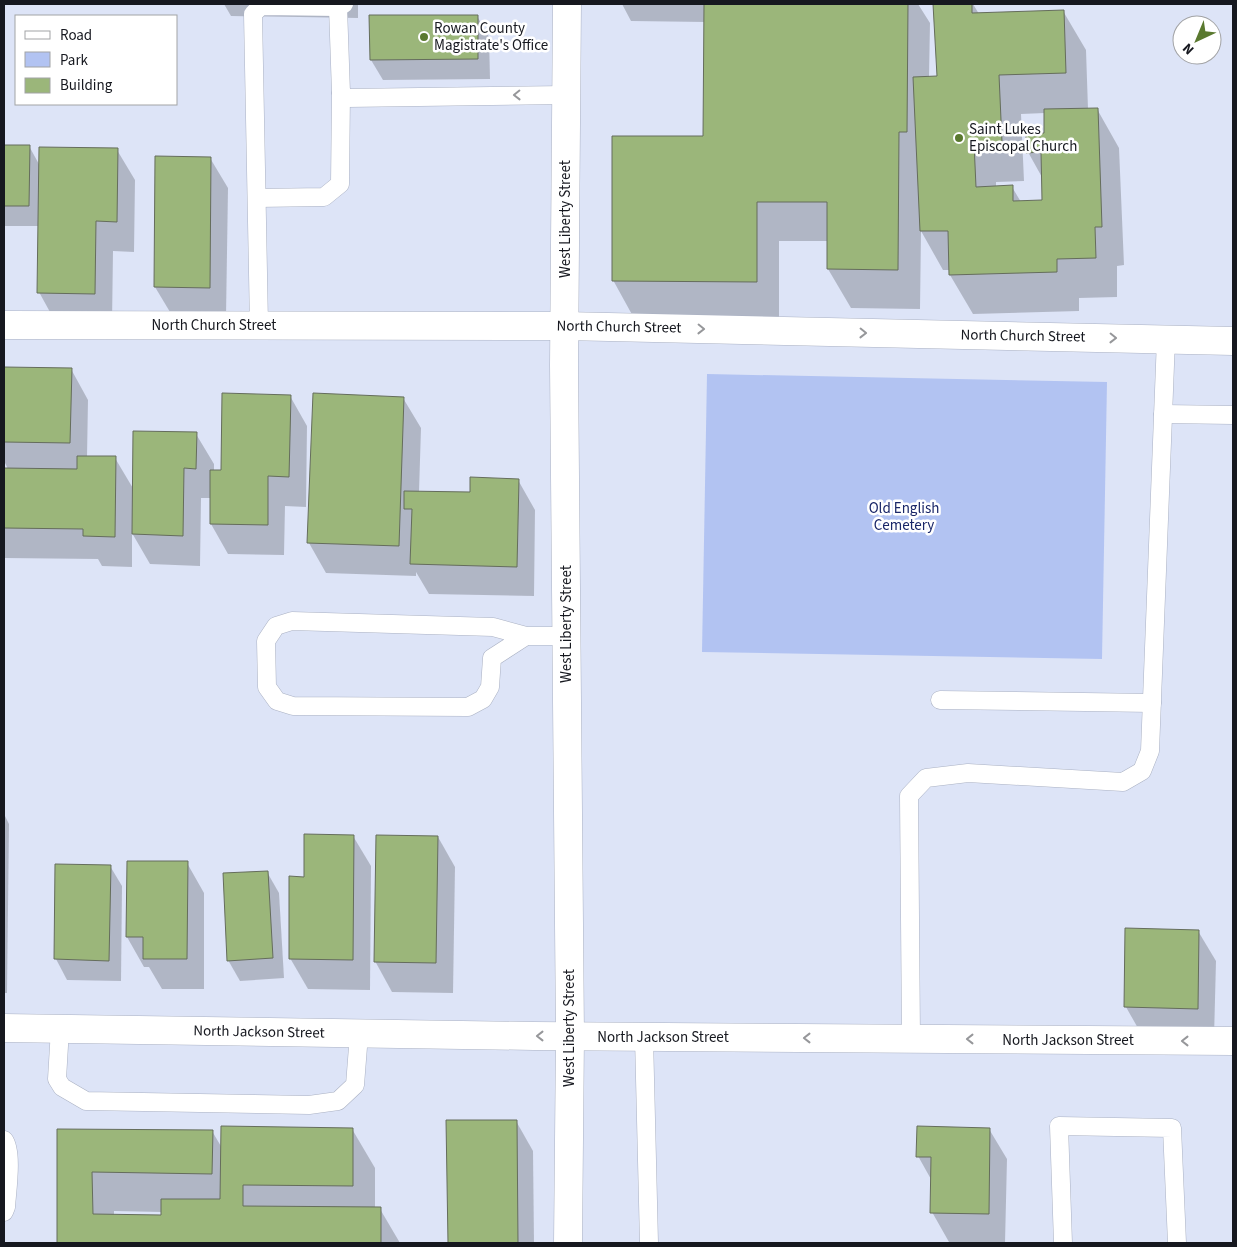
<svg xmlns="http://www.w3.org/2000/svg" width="1237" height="1247" viewBox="0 0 1237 1247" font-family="'Source Sans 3',sans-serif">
  <rect width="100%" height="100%" fill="#dde4f7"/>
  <polygon fill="#b2c3f2" points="707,374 1107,382 1102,659 702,652"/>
  <g fill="#0003" fill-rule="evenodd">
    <polygon points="224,4 358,4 358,18 231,16"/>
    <path d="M622,4H918L930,23L929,77H938L934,4H973L979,14L1063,11L1086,50L1088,109H1097L1119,148L1124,265L1117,266V297L1079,298V311L973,314L950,275V270H943L921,231L920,309L851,308L828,269V241H779V321L635,320L613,280L705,138V22L631,21ZM1045,113L1046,134L1028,152L1043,179L1044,201L1021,202L1012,187H996V182L1024,181L1021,114Z"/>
    <polygon points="477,16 489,37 490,79 383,80 371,60"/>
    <polygon points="4,146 29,146 40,166 117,150 135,180 134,252 113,251 112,324 56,323 39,292 40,226 4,226"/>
    <polygon points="210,158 228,188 226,317 173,317 155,287"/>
    <polygon points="4,368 71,369 88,400 87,457 115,458 134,490 196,434 214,464 214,472 222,472 290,396 307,426 306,507 285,506 284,555 228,554 211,524 211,498 201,498 200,566 150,564 132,533 132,567 102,566 98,559 4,558 4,469 8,469 4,461"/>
    <polygon points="403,398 421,428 419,492 471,493 518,480 535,510 534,596 429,594 416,572 416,576 326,573 309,543"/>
    <polygon points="4,814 9,824 7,993 4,993"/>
    <polygon points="353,836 371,866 370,990 308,989 290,958 305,878"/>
    <polygon points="438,837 455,867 453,993 392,992 375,961"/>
    <polygon points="187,863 204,893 204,989 162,989 149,967 144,967 127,937"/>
    <polygon points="57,865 110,866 122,886 121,981 67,980 56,959"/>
    <polygon points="267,872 279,893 284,978 240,981 228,960"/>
    <polygon points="1127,930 1198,931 1216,961 1214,1038 1143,1037 1126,1007"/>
    <polygon points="448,1121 516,1121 533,1151 534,1243 449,1243"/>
    <path d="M352,1129L375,1168V1209H380L400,1243H58L59,1130L212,1131L222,1148ZM114,1211L162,1212L163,1216H114Z"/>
    <polygon points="989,1129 1007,1159 1005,1243 949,1242 932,1212 932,1181 918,1156"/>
  </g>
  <g fill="#9bb67a" stroke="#656d5c">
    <polygon points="704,4 908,4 907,132 899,132 898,270 827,269 827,202 757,202 757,282 612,281 612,136 703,136"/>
    <polygon points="933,4 972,4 972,13 1064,10 1066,73 999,75 1002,142 974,143 976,187 1013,185 1013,201 1042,200 1041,152 1026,153 1026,134 1044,133 1044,109 1098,108 1102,227 1095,227 1096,258 1057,259 1057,272 949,275 948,231 920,231 913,77 937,76"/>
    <polygon points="369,15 478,15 478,59 370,60"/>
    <polygon points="4,145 30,145 29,206 4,206"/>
    <polygon points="39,147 118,148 117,222 96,221 95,294 37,293"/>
    <polygon points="155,156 211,157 210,288 154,287"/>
    <polygon points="4,367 72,368 70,443 4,442"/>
    <polygon points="222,393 291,395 289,477 268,476 268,525 210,524 210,470 221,470"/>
    <polygon points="313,393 404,397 399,546 307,543"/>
    <polygon points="133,431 197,432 196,469 184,468 183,536 132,534"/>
    <polygon points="77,456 116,456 115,537 83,536 83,529 4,528 4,468 77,469"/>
    <polygon points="470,477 519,479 517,567 410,564 412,509 404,509 404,491 470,492"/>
    <polygon points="304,834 354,835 353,960 289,959 289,876 304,877"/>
    <polygon points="376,835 438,836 436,963 374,962"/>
    <polygon points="127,861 188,861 187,959 143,959 143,937 126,937"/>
    <polygon points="55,864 111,865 109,961 54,959"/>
    <polygon points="268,871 273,958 227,961 223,873"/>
    <polygon points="1125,928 1199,930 1198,1009 1124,1007"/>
    <polygon points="446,1120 517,1120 518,1243 448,1243"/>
    <polygon points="221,1126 353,1128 353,1186 243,1185 243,1206 381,1207 381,1243 57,1243 57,1129 213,1130 212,1174 92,1172 93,1214 161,1215 161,1199 220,1199"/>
    <polygon points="917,1126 990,1128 989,1214 930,1213 931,1157 916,1157"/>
  </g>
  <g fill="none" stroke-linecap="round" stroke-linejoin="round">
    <g stroke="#aab1c3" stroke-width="19">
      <g id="lane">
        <polyline points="341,93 347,98 566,95"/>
        <polyline points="257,198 324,197 340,184 341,93 338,7"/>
        <polyline points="259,325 253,14 261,6 338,7 344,4"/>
        <polyline points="1163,414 1233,415"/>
        <polyline points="526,636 492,658 490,687 483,699 468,707 293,706 277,701 267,687 266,641 276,626 292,621 493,627 526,636 566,636"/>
        <polyline points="940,700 1152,703"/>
        <polyline points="60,1029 57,1079 62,1087 86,1101 309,1105 338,1101 355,1085 359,1034"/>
        <polyline points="644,1037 649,1243"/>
        <polyline points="911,1039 909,796 926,778 968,773 1123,782 1142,771 1150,751 1166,339"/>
        <path d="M4,1140C13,1152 7,1191 6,1207L4,1212"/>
        <polyline points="1063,1243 1059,1126 1172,1128 1177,1243"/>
      </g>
    </g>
    <g stroke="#aab1c3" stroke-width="29">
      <g id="street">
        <polyline points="567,4 564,365 570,1036 568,1243"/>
        <polyline points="4,325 564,326 1233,341"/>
        <polyline points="4,1028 534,1036 1233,1041"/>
      </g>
    </g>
    <use href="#lane" stroke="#fff" stroke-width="18"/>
    <use href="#street" stroke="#fff" stroke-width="28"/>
  </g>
  <defs><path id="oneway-chevron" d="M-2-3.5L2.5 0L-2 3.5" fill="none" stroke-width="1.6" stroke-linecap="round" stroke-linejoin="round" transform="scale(1.25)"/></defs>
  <g stroke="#96979a">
    <use href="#oneway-chevron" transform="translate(517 95) rotate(179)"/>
    <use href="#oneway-chevron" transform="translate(701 329) rotate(1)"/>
    <use href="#oneway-chevron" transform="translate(863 333) rotate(1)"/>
    <use href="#oneway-chevron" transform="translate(1113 338) rotate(1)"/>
    <use href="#oneway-chevron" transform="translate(540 1036) rotate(-180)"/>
    <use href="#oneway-chevron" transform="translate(807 1038) rotate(-180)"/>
    <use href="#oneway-chevron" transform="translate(970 1039) rotate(-180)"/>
    <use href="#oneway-chevron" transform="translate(1185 1041) rotate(-180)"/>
  </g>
  <g fill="#5a792f" stroke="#fff" stroke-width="2">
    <circle cx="424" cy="37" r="5"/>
    <circle cx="959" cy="138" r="5"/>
  </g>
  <g text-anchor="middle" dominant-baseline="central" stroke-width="5" stroke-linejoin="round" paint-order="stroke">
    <g font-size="15" fill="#16181f" stroke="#fff" text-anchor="start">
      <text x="434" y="28">Rowan County<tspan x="434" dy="17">Magistrate's Office</tspan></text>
      <text x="969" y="129">Saint Lukes<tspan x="969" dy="17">Episcopal Church</tspan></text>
    </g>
    <g font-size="15" fill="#16181f" stroke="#fff">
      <text transform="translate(565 219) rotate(-90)">West Liberty Street</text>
      <text x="214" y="325">North Church Street</text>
      <text transform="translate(619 327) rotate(1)">North Church Street</text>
      <text transform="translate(1023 336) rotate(1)">North Church Street</text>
      <text transform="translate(566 624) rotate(-90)">West Liberty Street</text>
      <text transform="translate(569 1028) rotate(-90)">West Liberty Street</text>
      <text transform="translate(259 1032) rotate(1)">North Jackson Street</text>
      <text x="663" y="1037">North Jackson Street</text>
      <text x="1068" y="1040">North Jackson Street</text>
    </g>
    <g font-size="15" fill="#192668" stroke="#fff">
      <text x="904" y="508">Old English<tspan x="904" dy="17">Cemetery</tspan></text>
    </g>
  </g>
  <rect width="1237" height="1247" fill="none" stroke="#16181f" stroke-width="10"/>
  <rect x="15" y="15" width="162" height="90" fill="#ffffff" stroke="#a2a3a5"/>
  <rect x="25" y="31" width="25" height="8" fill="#ffffff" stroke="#a2a3a5"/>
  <text x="60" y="40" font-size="15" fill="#16181f">Road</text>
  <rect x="25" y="52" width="25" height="15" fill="#b2c3f2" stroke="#a2a3a5"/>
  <text x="60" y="65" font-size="15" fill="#16181f">Park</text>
  <rect x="25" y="78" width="25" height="15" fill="#9bb67a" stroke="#a2a3a5"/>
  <text x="60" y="90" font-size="15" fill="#16181f">Building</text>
  <g transform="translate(1197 40) rotate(224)"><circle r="24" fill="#ffffff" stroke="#a2a3a5"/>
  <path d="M0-4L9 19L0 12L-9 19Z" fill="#5a792f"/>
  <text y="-8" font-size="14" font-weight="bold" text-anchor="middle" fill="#16181f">N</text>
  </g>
</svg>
